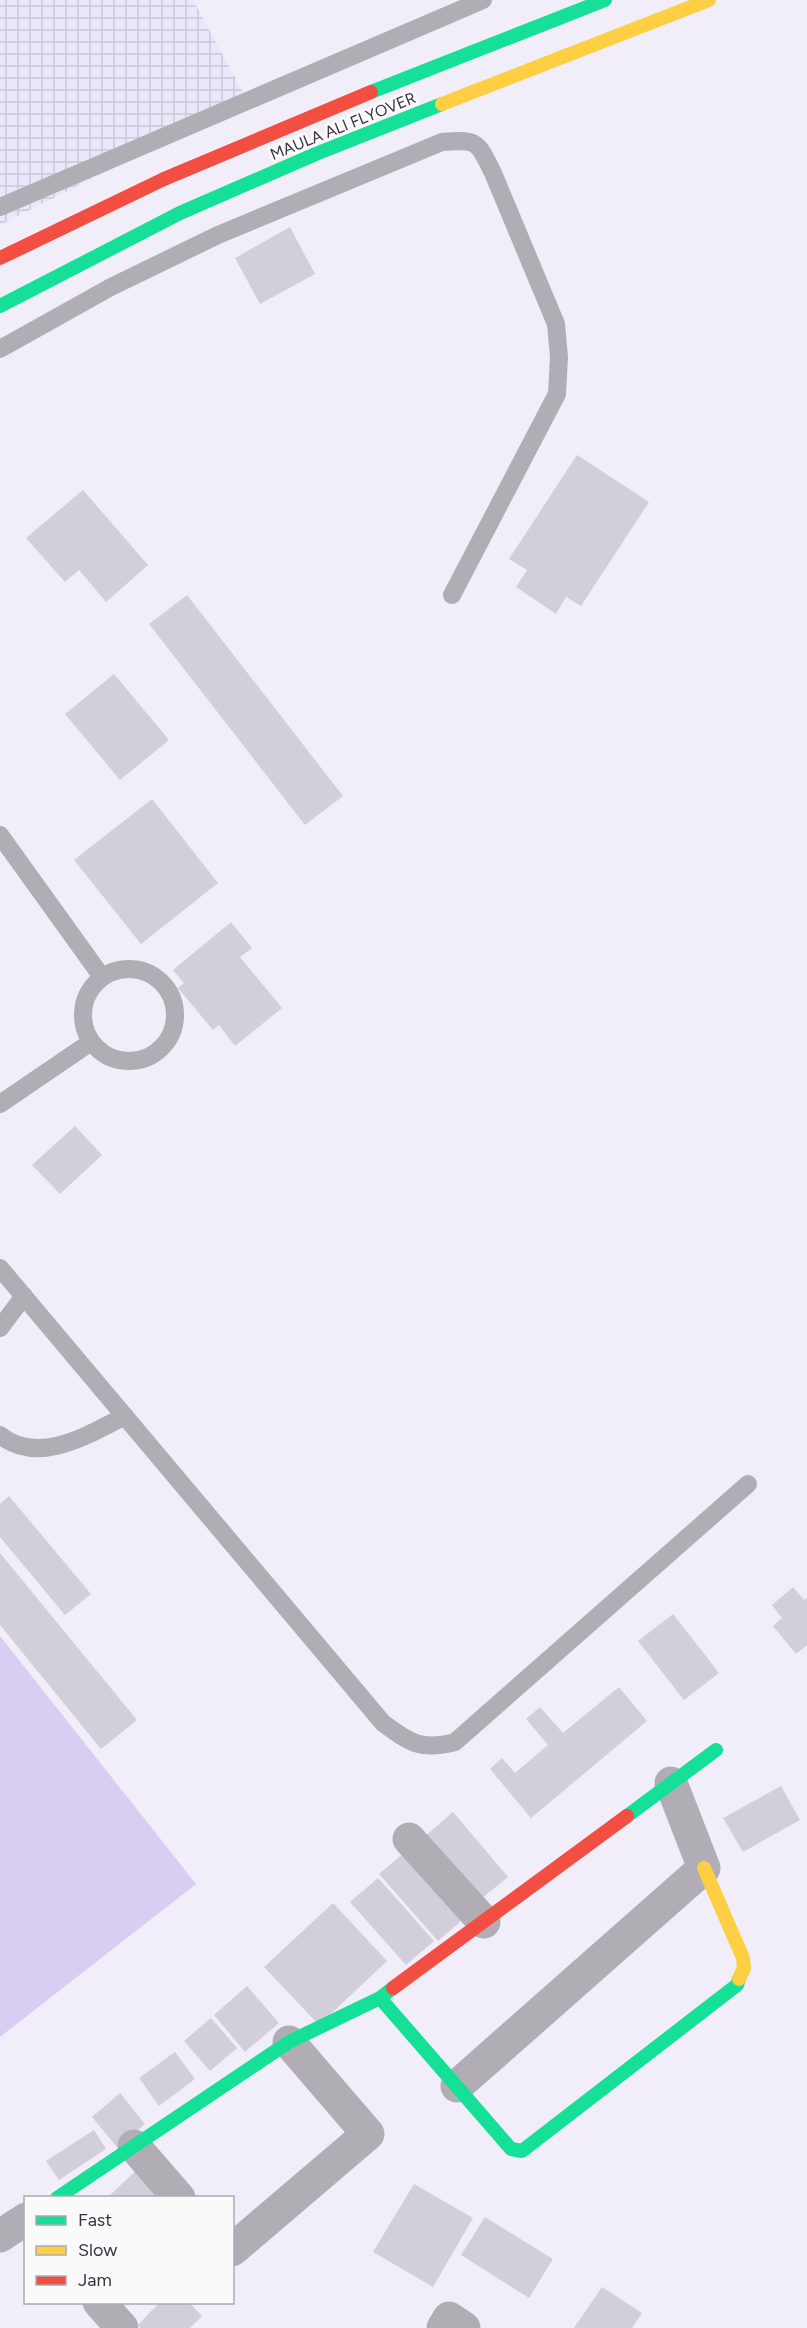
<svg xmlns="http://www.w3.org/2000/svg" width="807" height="2328" viewBox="0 0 807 2328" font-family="Figtree,sans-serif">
  <defs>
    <pattern id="industrial-grid" width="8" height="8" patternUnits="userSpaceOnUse" patternTransform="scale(1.5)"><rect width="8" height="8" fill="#ece6fa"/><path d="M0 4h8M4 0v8" fill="none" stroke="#cbc6d8"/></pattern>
  </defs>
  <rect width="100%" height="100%" fill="#f1eef9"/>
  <polygon fill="url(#industrial-grid)" points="0,0 193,0 247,100 0,225"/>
  <polygon fill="#d8cef2" points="0,1636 196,1884 0,2037"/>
  <g fill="#d2cfda">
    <polygon points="290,227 315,274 260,304 235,258"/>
    <polygon points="577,455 649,502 581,606 566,597 556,614 516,587 527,570 509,559"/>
    <polygon points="83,490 148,565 106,602 79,570 65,582 26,538"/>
    <polygon points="187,595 343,796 305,825 149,624"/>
    <polygon points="114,674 169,740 120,780 65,714"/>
    <polygon points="152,799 218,883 141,944 74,860"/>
    <polygon points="231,922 252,948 240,957 282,1008 235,1046 219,1025 213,1030 178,988 184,983 173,970"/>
    <polygon points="75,1126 102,1155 60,1194 32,1165"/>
    <polygon points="9,1496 91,1594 65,1615 0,1537 0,1504"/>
    <polygon points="0,1553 137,1720 101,1749 0,1625"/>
    <polygon points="793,1587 804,1600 807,1598 807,1645 796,1654 773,1626 782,1618 772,1605"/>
    <polygon points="673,1614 719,1673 684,1700 638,1641"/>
    <polygon points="619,1687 647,1721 531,1818 490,1769 502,1758 515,1773 548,1745 526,1719 540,1707 563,1733"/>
    <polygon points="781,1786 800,1820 743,1852 723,1818"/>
    <polygon points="453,1812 508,1877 477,1902 423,1838"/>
    <polygon points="411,1847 469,1914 438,1941 379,1874"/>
    <polygon points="378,1878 434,1941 406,1965 350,1902"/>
    <polygon points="333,1903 387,1961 319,2025 264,1967"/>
    <polygon points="247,1986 279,2023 245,2052 214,2015"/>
    <polygon points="211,2018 237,2048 210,2071 184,2041"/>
    <polygon points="175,2052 195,2079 159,2106 139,2078"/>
    <polygon points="120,2093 145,2124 117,2147 92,2117"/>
    <polygon points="94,2130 106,2149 59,2180 46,2161"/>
    <polygon points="142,2165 172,2198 107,2198"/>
    <polygon points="414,2184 473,2218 433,2287 373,2252"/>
    <polygon points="485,2217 553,2259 529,2298 461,2255"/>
    <polygon points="602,2287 642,2313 632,2328 574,2328"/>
    <polygon points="160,2302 189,2302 202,2316 190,2328 141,2328 138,2325"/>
  </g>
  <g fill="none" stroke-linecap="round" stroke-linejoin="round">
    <g stroke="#b0aeb4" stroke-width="18">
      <polyline points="0,207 483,0"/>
      <path d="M0,349L111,287L218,235L442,142C478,139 477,141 493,173L556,324L559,357L557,394L452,595"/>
      <polyline points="0,835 102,977"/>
      <circle cx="129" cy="1015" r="46"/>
      <polyline points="0,1104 91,1042"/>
      <path d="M0,1268L383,1723C410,1743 421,1751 455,1742L748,1484"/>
      <polyline points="0,1328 24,1296"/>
      <path d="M0,1435C38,1466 88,1435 125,1416"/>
    </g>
    <g stroke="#b0aeb4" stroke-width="33">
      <polyline points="409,1839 484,1922"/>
      <polyline points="457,2086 704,1868 671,1783"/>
      <polyline points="134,2146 179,2198"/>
      <polyline points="0,2236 26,2219"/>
      <polyline points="232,2250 368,2134 289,2042"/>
      <polyline points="99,2302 122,2328"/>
      <polyline points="443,2328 449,2318 464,2328"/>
    </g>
    <g stroke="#16e098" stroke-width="14">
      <polyline points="371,92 605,0"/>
      <polyline points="0,306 180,213 318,153 442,104"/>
      <polyline points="627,1816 716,1750"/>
      <polyline points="380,1998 511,2149 522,2151 737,1985 739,1979"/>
      <polyline points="57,2198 289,2042 380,1998 393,1988"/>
    </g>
    <g stroke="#ffcf43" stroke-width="14">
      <polyline points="442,104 709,0"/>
      <polyline points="704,1868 743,1958 744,1968 739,1979"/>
    </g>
    <g stroke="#f24e42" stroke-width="14">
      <polyline points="0,258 164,179 371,92"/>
      <polyline points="393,1988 627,1816"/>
    </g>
  </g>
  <g text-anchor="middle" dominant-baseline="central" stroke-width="6" stroke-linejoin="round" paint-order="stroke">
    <g font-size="16" fill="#383442" stroke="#fafafa">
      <text transform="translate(343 126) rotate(-22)">MAULA ALI FLYOVER</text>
    </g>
  </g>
  <rect x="24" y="2196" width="210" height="108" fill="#fafafa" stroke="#acabb0" stroke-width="1.5"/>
  <rect x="36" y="2216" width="30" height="9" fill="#16e098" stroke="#acabb0" stroke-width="1.5"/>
  <text x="78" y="2226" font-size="18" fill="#383442">Fast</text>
  <rect x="36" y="2246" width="30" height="9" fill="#ffcf43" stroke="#acabb0" stroke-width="1.5"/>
  <text x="78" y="2256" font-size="18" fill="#383442">Slow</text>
  <rect x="36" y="2276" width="30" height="9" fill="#f24e42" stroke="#acabb0" stroke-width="1.5"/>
  <text x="78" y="2286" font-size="18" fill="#383442">Jam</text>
</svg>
